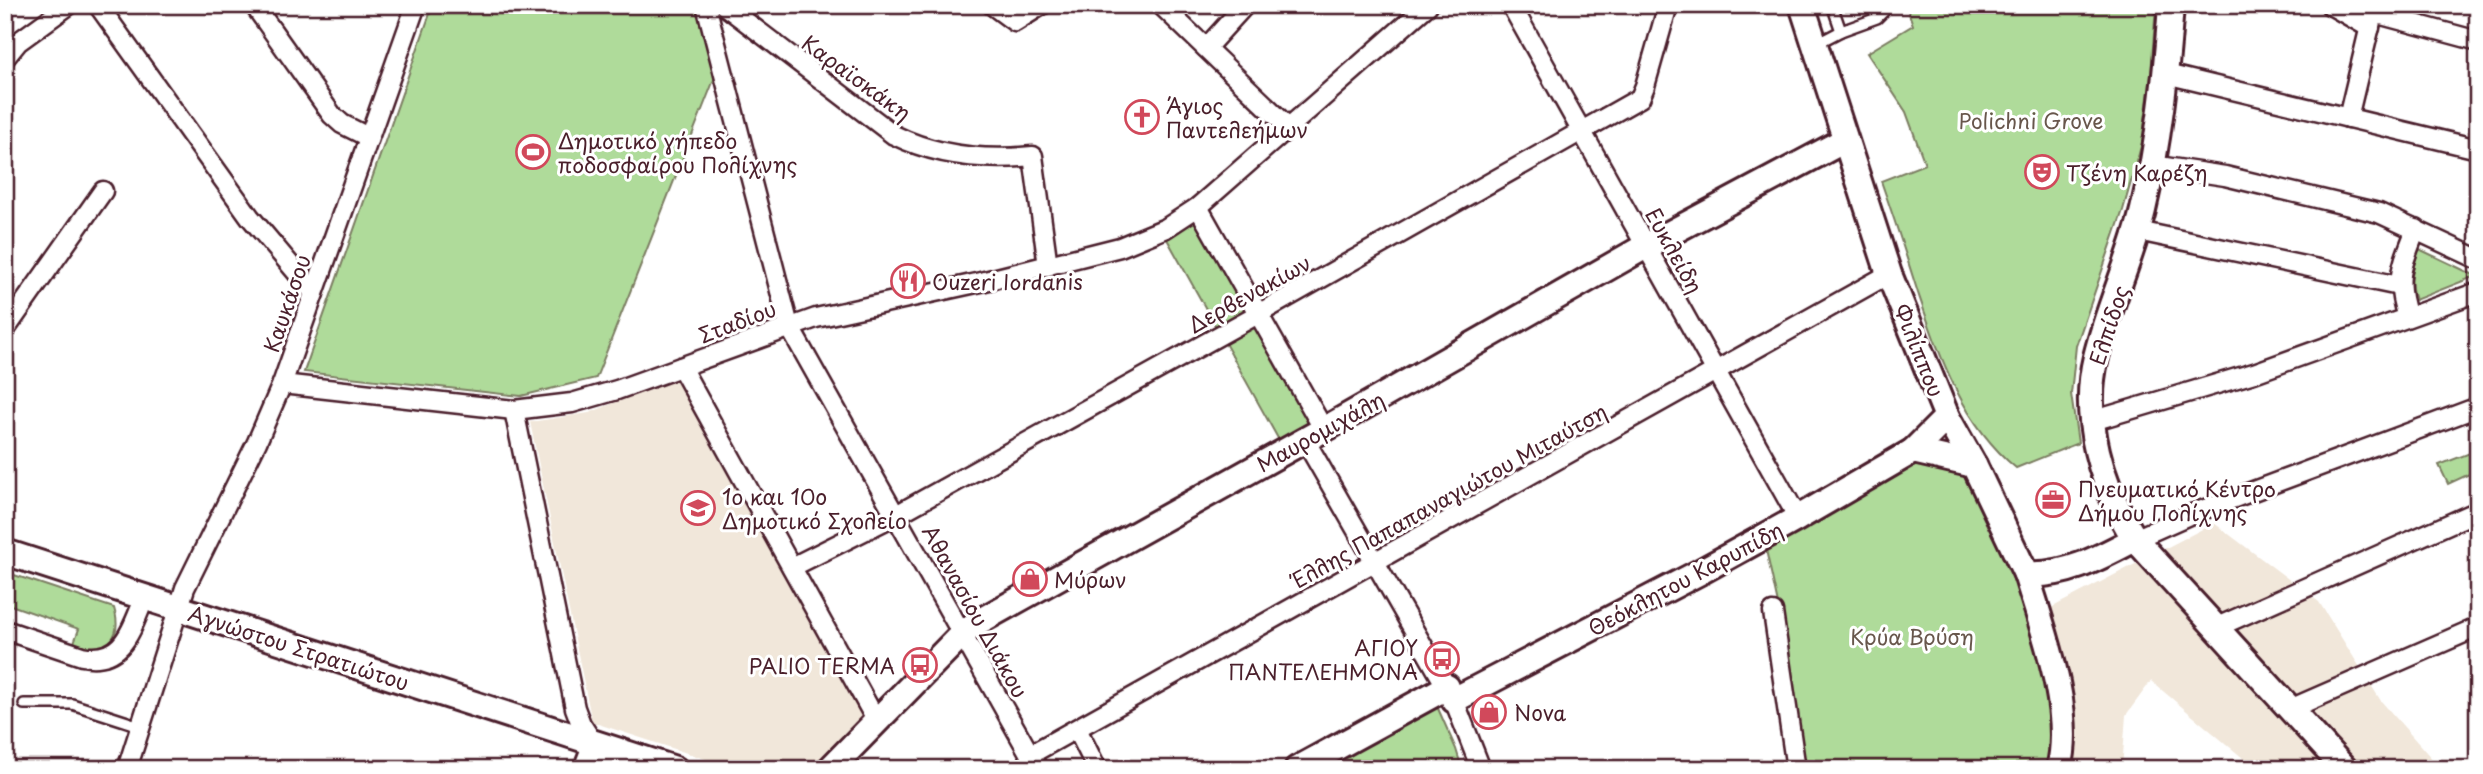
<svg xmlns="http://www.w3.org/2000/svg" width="2483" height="774" viewBox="0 0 2483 774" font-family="'Playpen Sans',sans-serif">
  <rect width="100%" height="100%" fill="#fff"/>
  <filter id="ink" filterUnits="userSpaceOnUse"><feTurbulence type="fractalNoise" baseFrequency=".0143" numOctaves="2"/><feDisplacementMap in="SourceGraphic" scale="14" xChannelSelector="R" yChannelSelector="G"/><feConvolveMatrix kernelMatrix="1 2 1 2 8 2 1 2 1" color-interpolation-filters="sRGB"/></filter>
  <g filter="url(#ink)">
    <g fill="#f1e7da">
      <polygon points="681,376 864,719 816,769 736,769 592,722 530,422 589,413"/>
      <polygon points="2214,523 2319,602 2381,701 2441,769 2256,769 2151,681 2126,715 2122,769 2064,769 2047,610"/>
    </g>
    <g fill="#afdb9a" stroke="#7c7d62" stroke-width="2">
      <polygon points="433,5 696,5 715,77 596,378 521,396 304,372"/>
      <path d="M1906,5H2156L2151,75L2142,143L2123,210L2076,346L2071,394L2078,443L2016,468C1962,423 1940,357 1918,293C1906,255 1894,218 1881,181L1925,164L1906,112L1867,53L1913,25Z"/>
      <polygon points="1198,207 1324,430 1285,451 1162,230"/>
      <path d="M2419,249L2476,276L2415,300C2408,282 2413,267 2419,249Z"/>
      <polygon points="1913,451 1974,465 2045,638 2059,769 1804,769 1780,613 1764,541"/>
      <polygon points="2470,453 2476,471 2448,484 2439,465"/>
      <path d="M5,572L114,608C124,642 103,653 73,645L79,629L5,603Z"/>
      <polygon points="1436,704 1456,749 1462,769 1317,769"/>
    </g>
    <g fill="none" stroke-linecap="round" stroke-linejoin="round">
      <g stroke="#4a1f2b" stroke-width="14">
        <g id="lane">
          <polyline points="1832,5 1841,31"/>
          <polyline points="1816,44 1841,31 1877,18 1884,11 1885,5"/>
          <polyline points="24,704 72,704 140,726"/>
        </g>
      </g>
      <g stroke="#4a1f2b" stroke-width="23">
        <g id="street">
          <polyline points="98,5 250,217 314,293"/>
          <polyline points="254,5 332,115 342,124 368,137"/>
          <polyline points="706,5 789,326 1038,769"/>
          <path d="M724,5L894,135C939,157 985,161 1033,156L1048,266"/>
          <polyline points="992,5 1015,22 1042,5"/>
          <polyline points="1161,5 1289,128"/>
          <polyline points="1511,5 1798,518"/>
          <polyline points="2330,5 2370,28"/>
          <polyline points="2374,13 2478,41"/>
          <polyline points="1206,48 1245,5"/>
          <polyline points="5,58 18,42 69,5"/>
          <polyline points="2166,74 2478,149"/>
          <polyline points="2348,118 2375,5"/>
          <polyline points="2152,165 2225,176 2379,213 2478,259"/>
          <polyline points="1198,207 1324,430"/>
          <polyline points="2138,231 2399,286"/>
          <path d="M2407,317C2394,278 2402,266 2416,229"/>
          <polyline points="5,330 103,191"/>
          <polyline points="681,367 876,720"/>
          <polyline points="282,384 514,410 572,403 617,390 816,318 981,282 1120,247 1166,228 1198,207 1428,5"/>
          <polyline points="514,410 575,708 581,724 610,769"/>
          <polyline points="2092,421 2254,373 2478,292"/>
          <polyline points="1305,440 1454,700 1481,769"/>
          <polyline points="2135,539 2189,515 2478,407"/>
          <polyline points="792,567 896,515 1258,314 1640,98 1645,86 1668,5"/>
          <polyline points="1773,612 1796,769"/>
          <polyline points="2215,628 2478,511"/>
          <path d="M5,630L82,656C124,664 131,629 145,597"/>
          <polyline points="2290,709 2478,627"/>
          <polyline points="1077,729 1097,769"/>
          <polyline points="1031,754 1889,274"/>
          <polyline points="127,769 185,588 257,442 282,384 416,5"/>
          <polyline points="583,769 593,743"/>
        </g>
      </g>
      <g stroke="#4a1f2b" stroke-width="30">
        <g id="secondary">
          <path d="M1802,5L1889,274L1947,417L1974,465L2026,574C2065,577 2101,557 2135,539"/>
          <path d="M2171,5C2166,75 2159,142 2143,210C2131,260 2108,307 2096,357C2081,418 2101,487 2135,539L2345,769"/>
          <polyline points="1913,451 1974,465"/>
          <polyline points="5,552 675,769"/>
          <path d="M2026,574C2043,630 2074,712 2059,769"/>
          <polyline points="1454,700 1700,572 1798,518 1913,451 1947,417"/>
          <polyline points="830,769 963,633 980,621 1332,425 1646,246 1845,140"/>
          <polyline points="1297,769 1447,687"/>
        </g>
      </g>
      <use href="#lane" stroke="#fff" stroke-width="9"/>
      <use href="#street" stroke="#fff" stroke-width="18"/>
      <use href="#secondary" stroke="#fff" stroke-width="24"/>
    </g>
  </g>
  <defs>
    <g id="church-ring" transform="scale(1.75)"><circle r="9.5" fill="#fff" stroke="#d1495b" stroke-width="1.5"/><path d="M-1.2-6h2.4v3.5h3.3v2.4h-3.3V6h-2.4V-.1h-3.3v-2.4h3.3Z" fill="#d1495b"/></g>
    <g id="stadium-ring" transform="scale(1.75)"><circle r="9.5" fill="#fff" stroke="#d1495b" stroke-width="1.5"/><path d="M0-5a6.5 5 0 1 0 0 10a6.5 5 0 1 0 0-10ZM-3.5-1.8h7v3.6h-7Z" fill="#d1495b"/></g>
    <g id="theatre-ring" transform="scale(1.75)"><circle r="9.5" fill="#fff" stroke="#d1495b" stroke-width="1.5"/><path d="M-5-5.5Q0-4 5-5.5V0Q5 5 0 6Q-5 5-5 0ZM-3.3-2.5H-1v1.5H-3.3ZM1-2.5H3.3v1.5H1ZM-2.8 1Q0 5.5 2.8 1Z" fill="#d1495b"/></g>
    <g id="restaurant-ring" transform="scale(1.75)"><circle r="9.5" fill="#fff" stroke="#d1495b" stroke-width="1.5"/><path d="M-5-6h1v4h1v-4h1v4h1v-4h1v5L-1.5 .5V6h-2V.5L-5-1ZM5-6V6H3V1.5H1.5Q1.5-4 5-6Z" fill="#d1495b"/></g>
    <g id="office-ring" transform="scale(1.75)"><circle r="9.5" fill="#fff" stroke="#d1495b" stroke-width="1.5"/><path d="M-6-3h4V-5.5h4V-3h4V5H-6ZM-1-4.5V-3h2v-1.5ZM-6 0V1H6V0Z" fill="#d1495b"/></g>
    <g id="school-ring" transform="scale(1.75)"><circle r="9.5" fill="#fff" stroke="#d1495b" stroke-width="1.5"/><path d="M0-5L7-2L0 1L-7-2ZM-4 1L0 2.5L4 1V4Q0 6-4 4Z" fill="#d1495b"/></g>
    <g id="shop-ring" transform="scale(1.75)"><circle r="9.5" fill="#fff" stroke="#d1495b" stroke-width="1.5"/><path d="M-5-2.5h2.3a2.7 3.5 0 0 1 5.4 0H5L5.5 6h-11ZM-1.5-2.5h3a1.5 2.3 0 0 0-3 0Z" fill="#d1495b"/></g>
    <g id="bus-ring" transform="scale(1.75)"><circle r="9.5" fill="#fff" stroke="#d1495b" stroke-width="1.5"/><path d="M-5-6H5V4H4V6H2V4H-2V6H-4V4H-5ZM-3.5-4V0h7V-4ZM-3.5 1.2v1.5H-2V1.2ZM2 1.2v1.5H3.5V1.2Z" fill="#d1495b"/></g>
  </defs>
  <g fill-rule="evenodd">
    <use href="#church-ring" x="1142" y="117"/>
    <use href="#stadium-ring" x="533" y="152"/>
    <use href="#theatre-ring" x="2042" y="172"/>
    <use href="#restaurant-ring" x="908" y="281"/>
    <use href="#office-ring" x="2053" y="500"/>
    <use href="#school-ring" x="698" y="508"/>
    <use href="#shop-ring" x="1030" y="579"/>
    <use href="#bus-ring" x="1442" y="659"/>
    <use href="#bus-ring" x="920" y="665"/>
    <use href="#shop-ring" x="1489" y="712"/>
  </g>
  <g text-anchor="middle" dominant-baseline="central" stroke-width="6" stroke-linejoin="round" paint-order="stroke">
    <g font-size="21" fill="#4a1f2b" stroke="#fff">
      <text transform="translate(857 77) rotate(36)">Καραϊσκάκη</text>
      <text transform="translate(1675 250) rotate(61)">Ευκλείδη</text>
      <text transform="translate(1249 293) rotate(-29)">Δερβενακίων</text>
      <text transform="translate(286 303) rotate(-71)">Καυκάσου</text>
      <text transform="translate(737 321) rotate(-21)">Σταδίου</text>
      <text transform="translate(2108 325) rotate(-72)">Ελπίδος</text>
      <text transform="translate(1920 350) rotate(68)">Φιλίππου</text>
      <text transform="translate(1320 431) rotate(-29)">Μαυρομιχάλη</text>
      <text transform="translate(1449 495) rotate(-29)">Έλλης Παπαπαναγιώτου Μιταύτση</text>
      <text transform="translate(1685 578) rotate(-28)">Θεόκλητου Καρυπίδη</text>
      <text transform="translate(976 611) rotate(61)">Αθανασίου Διάκου</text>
      <text transform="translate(299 647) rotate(18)">Αγνώστου Στρατιώτου</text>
    </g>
    <g font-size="21" fill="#4a1f2b" stroke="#fff" text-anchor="start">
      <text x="1166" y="105">Άγιος<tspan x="1166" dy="24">Παντελεήμων</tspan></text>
      <text x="558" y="140">Δημοτικό γήπεδο<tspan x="558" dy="24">ποδοσφαίρου Πολίχνης</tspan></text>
      <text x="2066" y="172">Τζένη Καρέζη</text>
      <text x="932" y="281">Ouzeri Iordanis</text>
      <text x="2078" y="488">Πνευματικό Κέντρο<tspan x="2078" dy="24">Δήμου Πολίχνης</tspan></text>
      <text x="722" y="496">1ο και 10ο<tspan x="722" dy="24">Δημοτικό Σχολείο</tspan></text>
      <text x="1054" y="579">Μύρων</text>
      <text x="1418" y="647" text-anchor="end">ΑΓΙΟΥ<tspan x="1418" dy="24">ΠΑΝΤΕΛΕΗΜΟΝΑ</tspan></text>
      <text x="895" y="665" text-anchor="end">PALIO TERMA</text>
      <text x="1514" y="712">Nova</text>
    </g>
    <g font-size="21" fill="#68574c" stroke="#fff">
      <text x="2031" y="120">Polichni Grove</text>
      <text x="1912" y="636">Κρύα Βρύση</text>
    </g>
  </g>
  <rect width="2483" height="774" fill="none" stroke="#fff" stroke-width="28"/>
  <rect x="14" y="14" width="2455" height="746" fill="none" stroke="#4a1f2b" stroke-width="2.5" filter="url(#ink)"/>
</svg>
